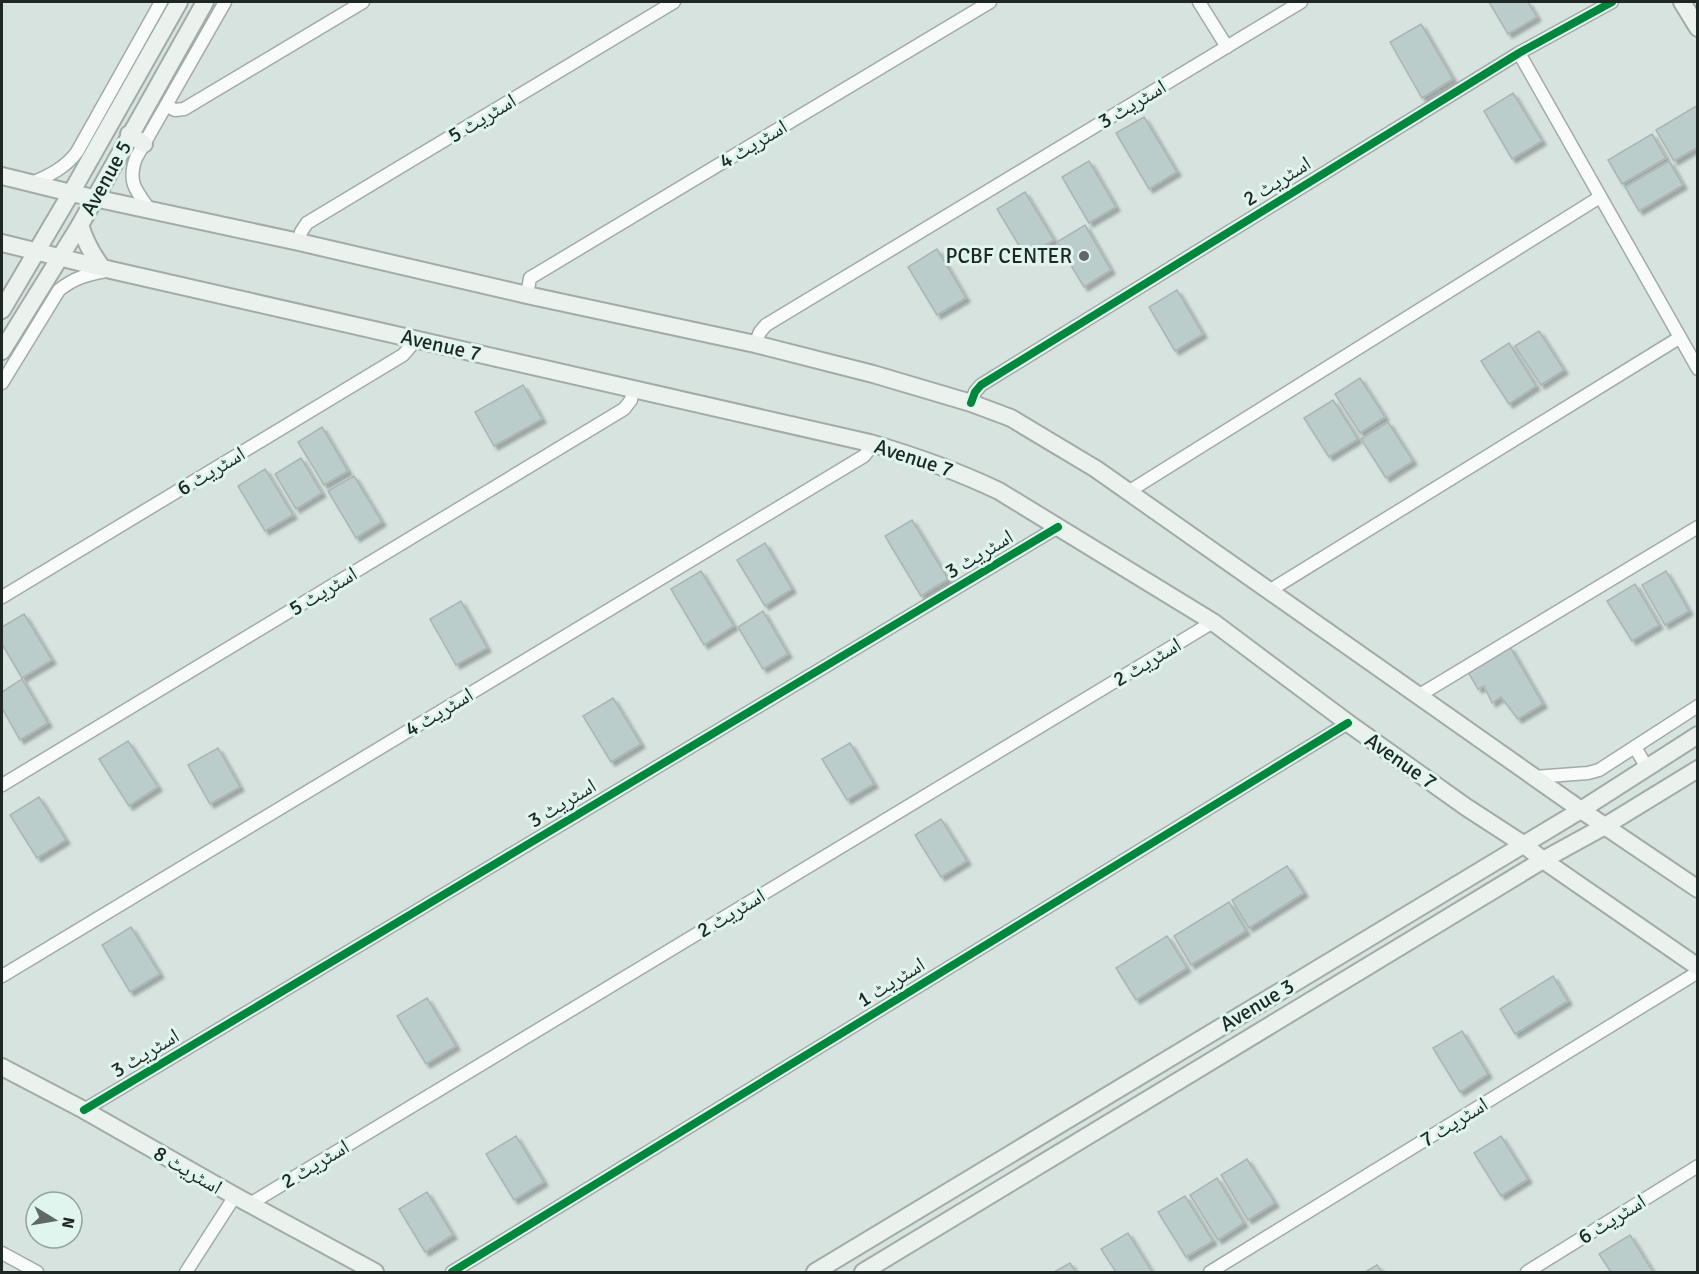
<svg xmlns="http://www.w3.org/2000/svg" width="1699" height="1274" viewBox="0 0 1699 1274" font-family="Signika,'Noto Naskh Arabic',sans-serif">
  <defs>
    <filter id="shadow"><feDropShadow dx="4" dy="4" stdDeviation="1.5" flood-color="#0004"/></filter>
  </defs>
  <rect width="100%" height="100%" fill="#d7e3df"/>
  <g fill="#bacdcb" stroke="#abb5b3" stroke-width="1.5" filter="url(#shadow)">
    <polygon points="1489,2 1528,2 1537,17 1508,34"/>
    <polygon points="1421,24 1453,79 1422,98 1390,42"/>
    <polygon points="1513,93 1542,141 1512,159 1484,111"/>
    <polygon points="1698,105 1698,147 1674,161 1656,130"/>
    <polygon points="1144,117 1177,172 1149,189 1116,133"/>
    <polygon points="1652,134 1666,158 1622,184 1608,160"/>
    <polygon points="1089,161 1116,207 1089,223 1062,177"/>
    <polygon points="1669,161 1683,185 1639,211 1625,187"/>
    <polygon points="1025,192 1054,240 1026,257 997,209"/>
    <polygon points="1085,225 1111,270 1084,287 1057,242"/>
    <polygon points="937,249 966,298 937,315 908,267"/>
    <polygon points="1177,290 1203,334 1175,351 1149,307"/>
    <polygon points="1539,331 1564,370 1541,385 1515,346"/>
    <polygon points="1509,343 1536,386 1509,404 1481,361"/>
    <polygon points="1360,378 1385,417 1360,433 1335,394"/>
    <polygon points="523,385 542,419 494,446 475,412"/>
    <polygon points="1333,400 1358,439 1329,457 1304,418"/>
    <polygon points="1388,422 1413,461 1386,478 1361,439"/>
    <polygon points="322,427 348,471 324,485 298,442"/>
    <polygon points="301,458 322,493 296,509 275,474"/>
    <polygon points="265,469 293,515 265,531 238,486"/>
    <polygon points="354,476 382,522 356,538 328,491"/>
    <polygon points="912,520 948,579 921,596 885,536"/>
    <polygon points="765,543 792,589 765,606 737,560"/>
    <polygon points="701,571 734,626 704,645 671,589"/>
    <polygon points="1666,571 1689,611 1665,625 1642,585"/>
    <polygon points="1635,584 1659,625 1632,641 1607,601"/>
    <polygon points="461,601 487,648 456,665 430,619"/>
    <polygon points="763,611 788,654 763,669 738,627"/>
    <polygon points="24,614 52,660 22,678 2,644 2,627"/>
    <polygon points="1510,647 1543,704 1518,719 1501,697 1492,703 1484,686 1478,689 1468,672"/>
    <polygon points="22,679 48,723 20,740 2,708 2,692"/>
    <polygon points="613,698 641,744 611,762 583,716"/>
    <polygon points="128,741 158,787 129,806 99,759"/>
    <polygon points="850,743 874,784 847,800 822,759"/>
    <polygon points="218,748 240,787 210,804 188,765"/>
    <polygon points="39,797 66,840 37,858 10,815"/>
    <polygon points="941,819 967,861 941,877 915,835"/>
    <polygon points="1287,866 1304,893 1249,928 1232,900"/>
    <polygon points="1229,902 1246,931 1191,965 1174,936"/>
    <polygon points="131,927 160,974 130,992 102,945"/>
    <polygon points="1167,936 1187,968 1136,1000 1116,968"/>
    <polygon points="1553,976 1568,1001 1515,1034 1500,1009"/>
    <polygon points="427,998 456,1046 426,1064 397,1016"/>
    <polygon points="1462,1031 1488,1074 1460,1092 1433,1048"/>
    <polygon points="516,1136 544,1182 514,1200 486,1154"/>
    <polygon points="1501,1136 1528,1179 1501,1196 1474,1153"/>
    <polygon points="1247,1159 1275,1203 1248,1220 1221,1175"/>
    <polygon points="1217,1178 1244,1223 1218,1240 1190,1195"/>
    <polygon points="427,1192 453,1235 425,1252 399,1209"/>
    <polygon points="1185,1196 1213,1241 1186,1257 1158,1212"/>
    <polygon points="1128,1233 1152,1272 1116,1272 1101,1249"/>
    <polygon points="1630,1235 1653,1272 1611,1272 1599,1254"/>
    <polygon points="1070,1263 1076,1272 1054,1272"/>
    <polygon points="1377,1265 1382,1272 1365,1272"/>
  </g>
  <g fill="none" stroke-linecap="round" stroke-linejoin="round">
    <g stroke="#a2aba8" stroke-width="15">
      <g id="street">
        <polyline points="1199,2 1227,47"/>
        <polyline points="1519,53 1698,369"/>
        <polyline points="167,106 175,110 184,109 363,2"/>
        <path d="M32,183C50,175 65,168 77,152L161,2"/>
        <path d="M150,210C136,191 127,182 136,158L225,2"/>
        <polyline points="299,242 301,232 307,223 674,2"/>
        <polyline points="527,295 530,278 990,2"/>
        <polyline points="755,344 760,332 766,325 1301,2"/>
        <path d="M2,383L59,290C74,278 88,274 106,271"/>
        <polyline points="971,403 975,392 981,385 1519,53 1612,2"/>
        <polyline points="1128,492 1600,197"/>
        <polyline points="1269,591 1679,338"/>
        <polyline points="2,597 403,355 410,347 412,338"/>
        <polyline points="1418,696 1698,527"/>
        <polyline points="1635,747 1647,768"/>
        <polyline points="1534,777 1588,773 1599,770 1698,706"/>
        <polyline points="2,785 624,409 631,400 633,389"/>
        <polyline points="2,976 864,456 868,451 870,443"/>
        <polyline points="84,1110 1058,527"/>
        <polyline points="250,1204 1213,622"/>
        <polyline points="2,1253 37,1272"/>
        <polyline points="186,1272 235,1196"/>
        <polyline points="452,1272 1348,723"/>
        <polyline points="1210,1272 1698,972"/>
        <polyline points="1527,1272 1698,1166"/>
      </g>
    </g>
    <g stroke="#a2aba8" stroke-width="20">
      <g id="secondary">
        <polyline points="1682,2 1698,28"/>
        <polyline points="129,134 144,144"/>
        <polyline points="2,176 71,193 299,242 527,295 755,344 873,374 971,403 1011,418 1096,469 1581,810 1698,889"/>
        <path d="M80,225C85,241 91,253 101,266"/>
        <path d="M2,243L111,270L870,443C915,456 957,471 999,491L1213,622L1348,723L1466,807L1523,844L1543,860L1698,967"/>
        <polyline points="2,310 71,193 179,2"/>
        <polyline points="2,351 80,225 205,2"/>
        <polyline points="2,1067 84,1110 235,1196 375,1272"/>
        <polyline points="815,1272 1581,810 1698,735"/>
        <polyline points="863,1272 1543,860 1605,826 1698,769"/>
      </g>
    </g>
    <use href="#street" stroke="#f9fbfa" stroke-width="12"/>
    <use href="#secondary" stroke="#ebf2ee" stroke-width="16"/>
    <g stroke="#dff5ee" stroke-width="11">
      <g id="cycleway">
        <polyline points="971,403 975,392 981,385 1519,53 1612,2"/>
        <polyline points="84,1110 1058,527"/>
        <polyline points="452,1272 1348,723"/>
      </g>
    </g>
    <use href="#cycleway" stroke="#00873e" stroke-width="8"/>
  </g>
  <circle fill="#5f6965" stroke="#dff5ee" stroke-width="2" cx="1084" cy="256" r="6"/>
  <g text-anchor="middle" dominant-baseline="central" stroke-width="6" stroke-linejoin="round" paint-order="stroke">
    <g font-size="21" fill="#1e2724" stroke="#dff5ee">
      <text transform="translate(1132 104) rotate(-31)">اسٹریٹ 3</text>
      <text transform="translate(482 118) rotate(-31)">اسٹریٹ 5</text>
      <text transform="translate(753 144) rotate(-31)">اسٹریٹ 4</text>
      <text transform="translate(106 178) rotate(-61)">Avenue 5</text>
      <text transform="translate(1277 181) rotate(-32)">اسٹریٹ 2</text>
      <text transform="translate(441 345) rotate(13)">Avenue 7</text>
      <text transform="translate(914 458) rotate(18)">Avenue 7</text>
      <text transform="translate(211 471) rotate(-31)">اسٹریٹ 6</text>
      <text transform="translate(979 554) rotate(-31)">اسٹریٹ 3</text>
      <text transform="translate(323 591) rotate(-31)">اسٹریٹ 5</text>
      <text transform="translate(1147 662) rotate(-31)">اسٹریٹ 2</text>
      <text transform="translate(439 712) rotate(-31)">اسٹریٹ 4</text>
      <text transform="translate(1401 761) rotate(35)">Avenue 7</text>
      <text transform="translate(562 803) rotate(-31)">اسٹریٹ 3</text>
      <text transform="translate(731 913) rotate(-31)">اسٹریٹ 2</text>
      <text transform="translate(891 982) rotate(-32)">اسٹریٹ 1</text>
      <text transform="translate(1257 1005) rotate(-31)">Avenue 3</text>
      <text transform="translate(145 1053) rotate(-31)">اسٹریٹ 3</text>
      <text transform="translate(1454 1122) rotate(-32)">اسٹریٹ 7</text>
      <text transform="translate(315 1164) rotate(-31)">اسٹریٹ 2</text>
      <text transform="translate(188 1170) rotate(30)">اسٹریٹ 8</text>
      <text transform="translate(1612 1219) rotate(-32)">اسٹریٹ 6</text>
    </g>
    <g font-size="21" fill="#1e2724" stroke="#dff5ee" text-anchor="end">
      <text x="1072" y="256">PCBF CENTER</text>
    </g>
  </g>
  <rect width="1699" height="1274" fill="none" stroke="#1e2724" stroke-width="6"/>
  <g transform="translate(54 1220) rotate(101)"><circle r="28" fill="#dff5ee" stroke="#92a39d" stroke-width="1.5"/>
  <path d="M0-4.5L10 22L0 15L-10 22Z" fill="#5f6965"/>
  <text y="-9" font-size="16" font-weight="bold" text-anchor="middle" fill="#1e2724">N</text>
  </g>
</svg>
